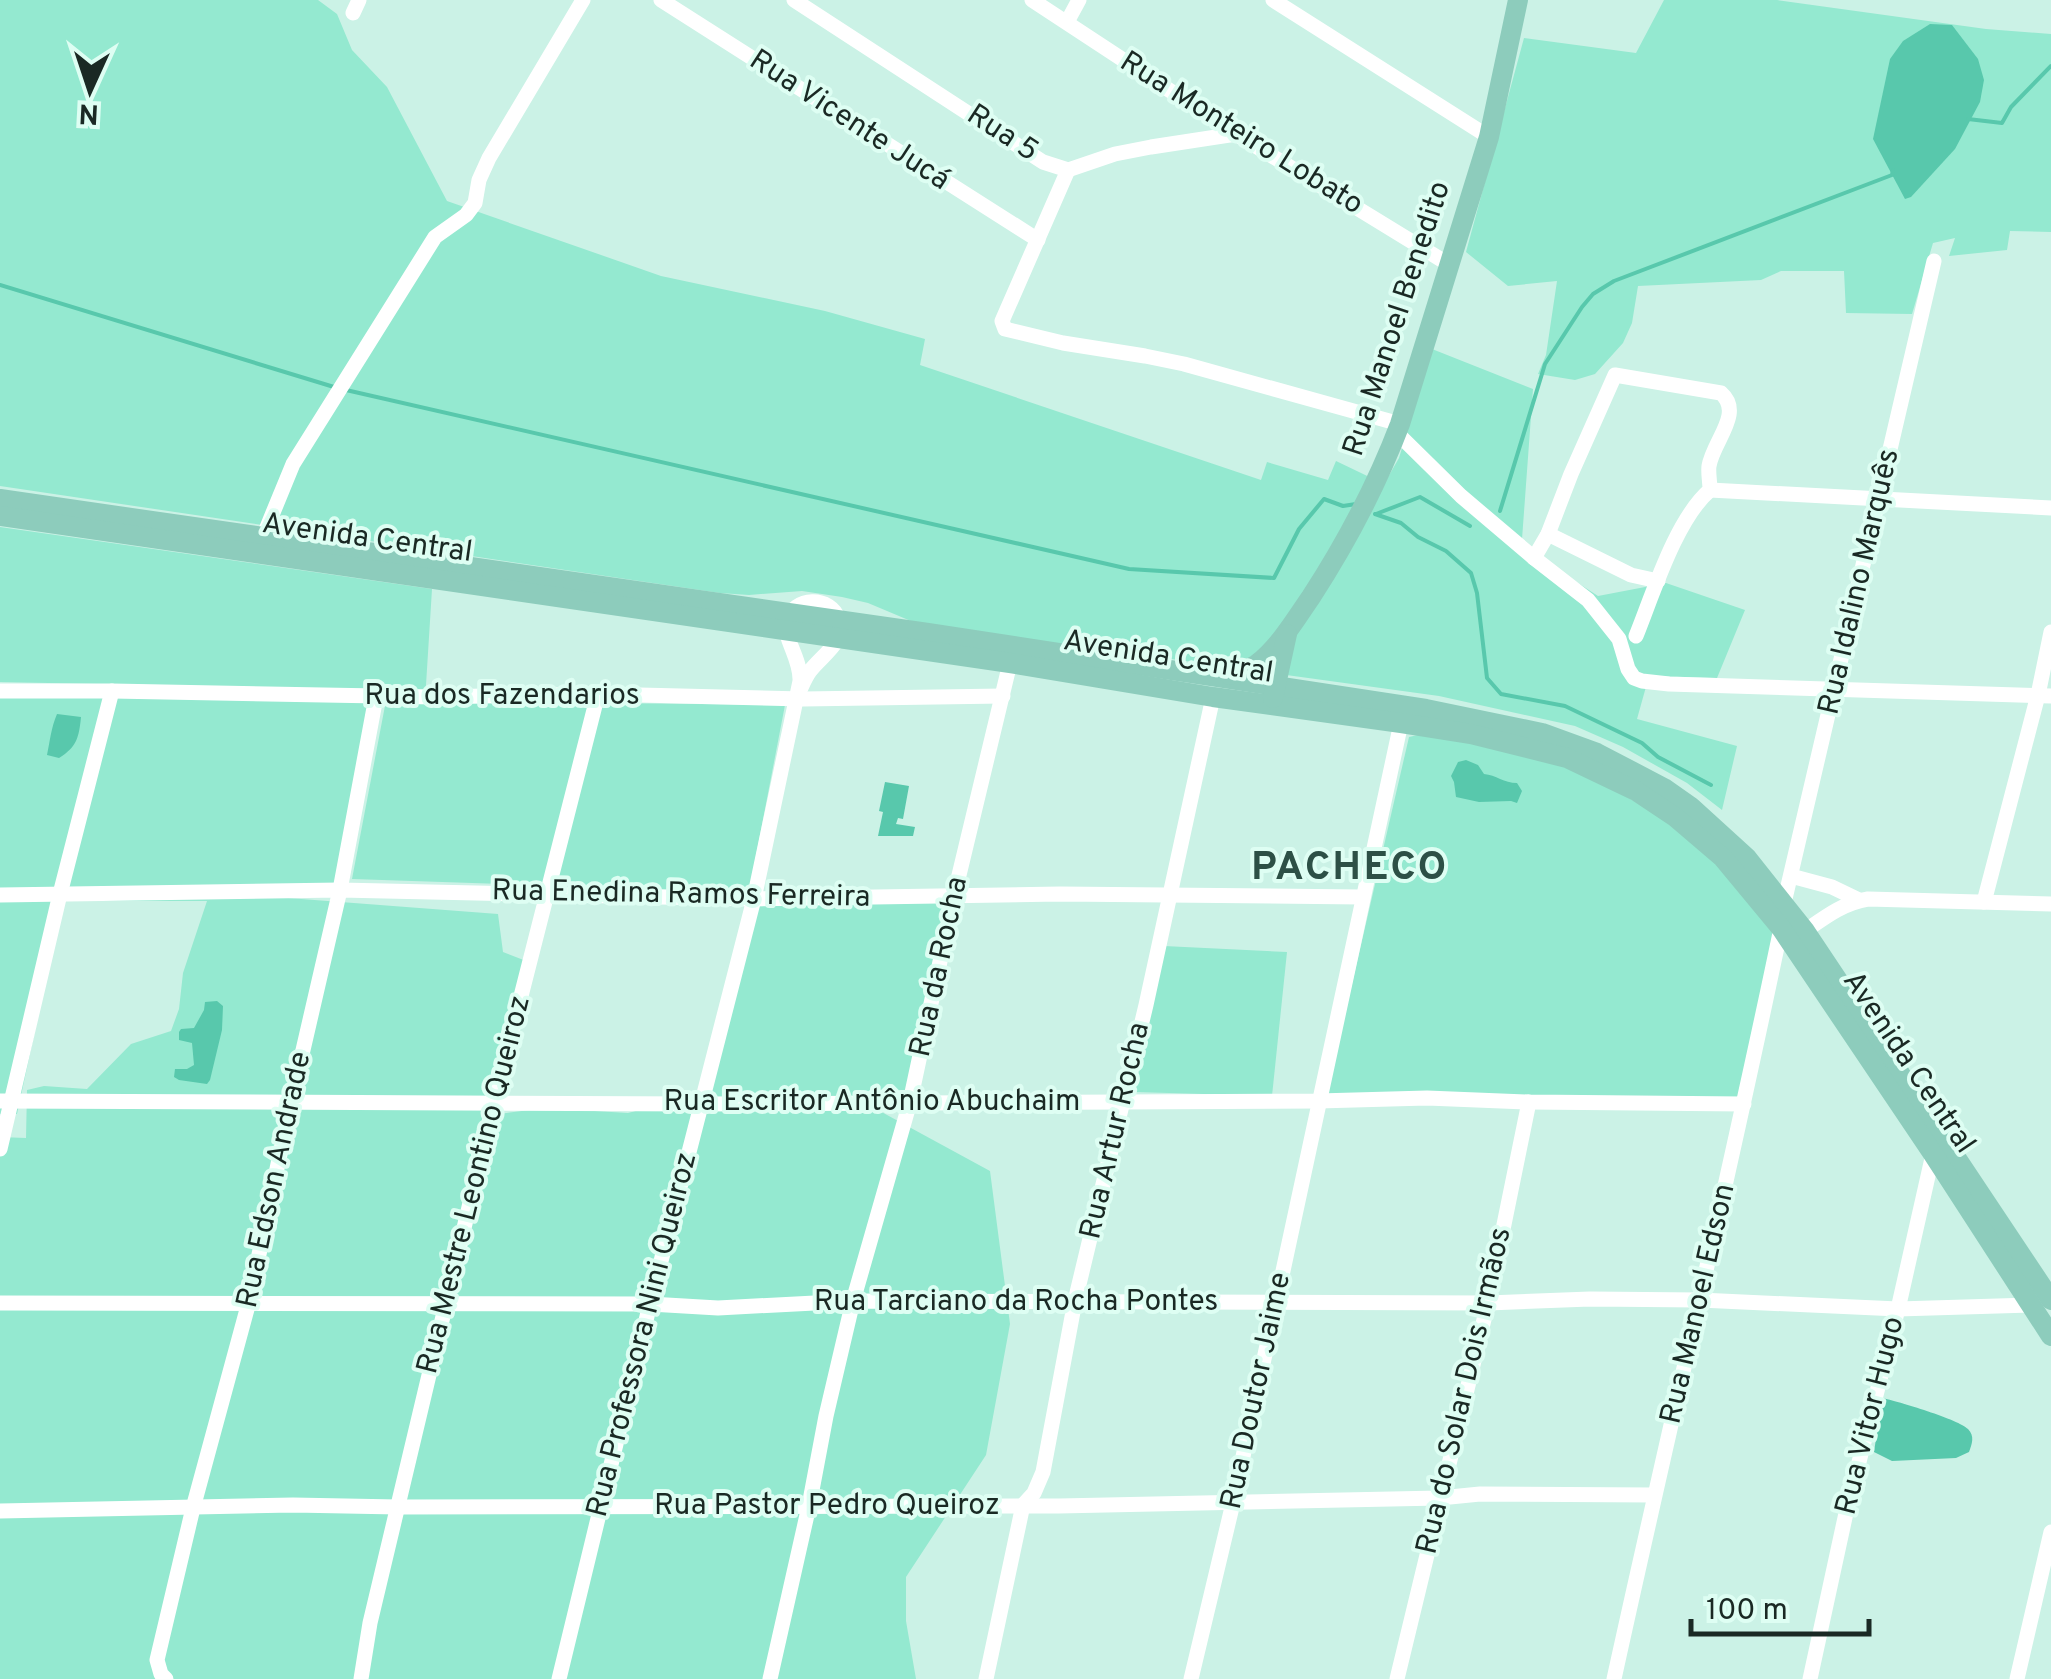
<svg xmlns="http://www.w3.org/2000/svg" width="2051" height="1679" viewBox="0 0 2051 1679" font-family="Overpass,sans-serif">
  <rect width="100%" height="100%" fill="#cbf2e6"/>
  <g fill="#94e9d0">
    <polygon points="0,0 318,0 337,14 352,50 387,87 447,201 661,276 825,311 925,339 920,365 1261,480 1267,462 1328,480 1336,461 1384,484 1399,458 1432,349 1533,389 1521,553 1541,559 1598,596 1666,583 1745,610 1717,678 1649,676 1637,719 1737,746 1722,810 1687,783 1623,747 1575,726 1439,696 918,624 868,603 842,597 802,591 749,595 720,593 0,486"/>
    <polygon points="1664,0 1777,0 1986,29 2051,34 2051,232 2010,231 2007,250 1949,256 1955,238 1933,243 1912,314 1846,313 1844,271 1781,271 1761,280 1638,286 1632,323 1623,343 1595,374 1575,380 1538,374 1546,355 1557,281 1508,286 1466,252 1524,38 1636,53"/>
    <polygon points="0,527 432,589 425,701 785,705 749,892 352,879 388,690 0,682"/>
    <polygon points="0,694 368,702 336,885 275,897 498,914 503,952 534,964 499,1114 545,1108 628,1113 710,1092 758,904 945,903 906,1098 865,1103 990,1171 1010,1324 986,1455 906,1577 906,1621 916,1679 0,1679 0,1137 26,1138 27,1090 44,1086 87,1089 131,1044 171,1031 179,1009 183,973 207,901 63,901 17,1114 0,1114"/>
    <polygon points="1422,734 1507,749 1554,763 1600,781 1649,810 1707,851 1774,933 1739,1100 1325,1101 1409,737"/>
    <polygon points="1164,946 1287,952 1272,1096 1135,1092"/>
  </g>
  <g fill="#58c8ac">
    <polygon points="1930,24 1952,25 1978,59 1984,80 1980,102 1955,149 1911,197 1905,199 1873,139 1890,59 1903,41"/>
    <path d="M57,714L81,717C79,737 77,747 59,758L47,755C50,741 51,728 57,714Z"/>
    <path d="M1466,760L1478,765L1484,774C1496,775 1504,783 1517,783L1522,791L1517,803L1511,801L1479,802L1456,797L1454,782L1451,776L1458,762Z"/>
    <polygon points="885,782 909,786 903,819 898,818 896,824 915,827 913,836 878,836 883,812 879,811"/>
    <polygon points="217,1001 223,1006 222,1030 210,1080 207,1084 179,1080 174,1077 175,1069 187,1069 194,1065 192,1043 179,1040 179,1032 181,1029 194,1028 204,1010 205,1002"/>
    <path d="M1882,1398C1897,1401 1960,1420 1968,1429C1975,1436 1972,1444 1969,1452L1956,1458L1892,1461L1874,1452Z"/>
  </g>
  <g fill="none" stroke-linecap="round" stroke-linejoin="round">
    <g stroke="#58c8ac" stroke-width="4">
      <polyline points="1968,119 2002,123 2011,107 2051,66"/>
      <polyline points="0,285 334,387"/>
      <polyline points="346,390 1129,569 1274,578 1299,529 1324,499 1343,506 1356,504"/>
      <polyline points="1500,511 1545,364 1582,307 1593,294 1614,281 1892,175 1893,170"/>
      <polyline points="1375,514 1401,523 1418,537 1446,551 1471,573 1477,593 1487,678 1501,694 1565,706 1642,743 1658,757 1711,785"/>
      <polyline points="1376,514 1420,497 1470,526"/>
    </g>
    <g stroke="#fff" stroke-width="15">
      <polyline points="661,0 1038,240"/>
      <polyline points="794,0 1043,162 1068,170 1115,154 1151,147 1236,134"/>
      <polyline points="1032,0 1236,134 1450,265"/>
      <polyline points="1273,0 1489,137"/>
      <polyline points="353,13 359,0"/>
      <polyline points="1067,22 1079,0"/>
      <polyline points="1068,170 1002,321 1005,329 1063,343 1145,356 1184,364 1400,424"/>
      <polyline points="1397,433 1461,496 1534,558 1588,600 1619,639 1628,669 1634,678 1642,681 1669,684 2051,696"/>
      <polyline points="1710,490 2051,508"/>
      <polyline points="1548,534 1631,575 1658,581"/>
      <polyline points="263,537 293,464 435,237 466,215 475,203 479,180 489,158 583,0"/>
      <path d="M1534,558L1548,534L1571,474L1615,375L1721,393C1744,413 1713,441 1709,466C1708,473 1710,482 1710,490C1676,519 1653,594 1636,636"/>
      <polyline points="0,691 112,691 435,697 598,694 803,699 1003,696"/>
      <polyline points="1791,876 1832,887 1859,900"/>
      <polyline points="0,895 340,890 754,899 1060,894 1362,897"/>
      <polyline points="1984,902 2038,695 2051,632"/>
      <polyline points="1784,903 1934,261"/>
      <path d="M1805,931C1825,917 1843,903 1868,899L2051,904"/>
      <polyline points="0,1101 702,1104 1318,1101 1427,1098 1529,1102 1744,1104"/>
      <polyline points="0,1149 60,894 112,691"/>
      <polyline points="0,1303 650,1304 718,1308 853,1301 1488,1303 1590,1299 1700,1300 1898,1309 2031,1305"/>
      <polyline points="0,1511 293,1505 398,1507 1059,1506 1440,1498 1480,1494 1654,1495"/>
      <polyline points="166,1679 161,1674 157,1660 193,1508 249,1302 291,1102 340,890 376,697"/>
      <polyline points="361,1679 370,1623 494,1102 598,694"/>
      <path d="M559,1679L650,1304L754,899L800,681C801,657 782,638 787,621C793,596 831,595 839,620C846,642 822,655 810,671C804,679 801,689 796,698"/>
      <polyline points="770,1679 809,1506 826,1416 853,1301 910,1102 954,896 1010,663"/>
      <polyline points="986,1679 1023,1505 1034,1493 1043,1472 1075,1301 1146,1005 1213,697"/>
      <polyline points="1191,1679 1233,1503 1401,723"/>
      <polyline points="1397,1679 1488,1303 1529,1102"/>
      <path d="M1614,1679C1669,1428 1729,1179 1781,928"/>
      <polyline points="1810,1679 1846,1513 1898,1309 1933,1154"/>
      <polyline points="2017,1679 2051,1532"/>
    </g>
    <g stroke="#8dccbc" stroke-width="20">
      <polyline points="0,499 928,633 1426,709 1542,733 1597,753 1664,788 1691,807 1747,858 1805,931 2051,1300"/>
      <polyline points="0,516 1010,663 1213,697 1401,723 1471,734 1567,758 1636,791 1675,817 1723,858 1781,928 1933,1154 2051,1336"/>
      <path d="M1229,675C1239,672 1248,670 1257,664C1280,646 1295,620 1311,597C1348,540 1376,487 1400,424L1489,137L1518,0"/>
      <polyline points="1273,698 1287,634"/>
    </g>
  </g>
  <g text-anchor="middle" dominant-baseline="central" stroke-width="8" stroke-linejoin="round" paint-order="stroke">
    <g font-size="30" fill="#1a2924" stroke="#defef3">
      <text transform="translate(849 121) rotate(33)">Rua Vicente Jucá</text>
      <text transform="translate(1002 134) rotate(33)">Rua 5</text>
      <text transform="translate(1241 134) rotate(32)">Rua Monteiro Lobato</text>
      <text transform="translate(1398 319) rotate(-72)">Rua Manoel Benedito</text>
      <text transform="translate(367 539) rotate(8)">Avenida Central</text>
      <text transform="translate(1860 582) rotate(-77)">Rua Idalino Marquês</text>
      <text transform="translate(1168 658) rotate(9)">Avenida Central</text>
      <text x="502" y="696">Rua dos Fazendarios</text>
      <text transform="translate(681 895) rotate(1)">Rua Enedina Ramos Ferreira</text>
      <text transform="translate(940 967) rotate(-78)">Rua da Rocha</text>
      <text transform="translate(1908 1063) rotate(56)">Avenida Central</text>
      <text x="872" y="1102">Rua Escritor Antônio Abuchaim</text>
      <text transform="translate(1116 1131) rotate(-77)">Rua Artur Rocha</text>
      <text transform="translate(275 1180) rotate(-78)">Rua Edson Andrade</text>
      <text transform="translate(475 1185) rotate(-76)">Rua Mestre Leontino Queiroz</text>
      <text x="1016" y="1302">Rua Tarciano da Rocha Pontes</text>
      <text transform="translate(1699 1304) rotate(-77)">Rua Manoel Edson</text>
      <text transform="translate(643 1335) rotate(-76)">Rua Professora Nini Queiroz</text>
      <text transform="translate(1257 1391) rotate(-78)">Rua Doutor Jaime</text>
      <text transform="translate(1465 1391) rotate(-77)">Rua do Solar Dois Irmãos</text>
      <text transform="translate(1871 1416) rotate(-76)">Rua Vitor Hugo</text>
      <text x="827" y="1506">Rua Pastor Pedro Queiroz</text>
    </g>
    <g font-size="40" font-weight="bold" letter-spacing="2.5" fill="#2d5046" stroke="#defef3">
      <text x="1350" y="869">PACHECO</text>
    </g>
  </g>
  <g transform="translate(90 90) rotate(183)" stroke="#defef3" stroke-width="8" paint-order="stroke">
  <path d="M0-8L18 38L0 25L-18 38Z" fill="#1a2924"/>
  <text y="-15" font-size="28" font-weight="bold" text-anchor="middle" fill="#1a2924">N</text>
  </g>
  <path d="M1691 1619v15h178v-15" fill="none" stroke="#1a2924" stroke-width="5"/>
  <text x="1706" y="1619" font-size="30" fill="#1a2924" stroke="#defef3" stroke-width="8" paint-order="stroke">100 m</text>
</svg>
